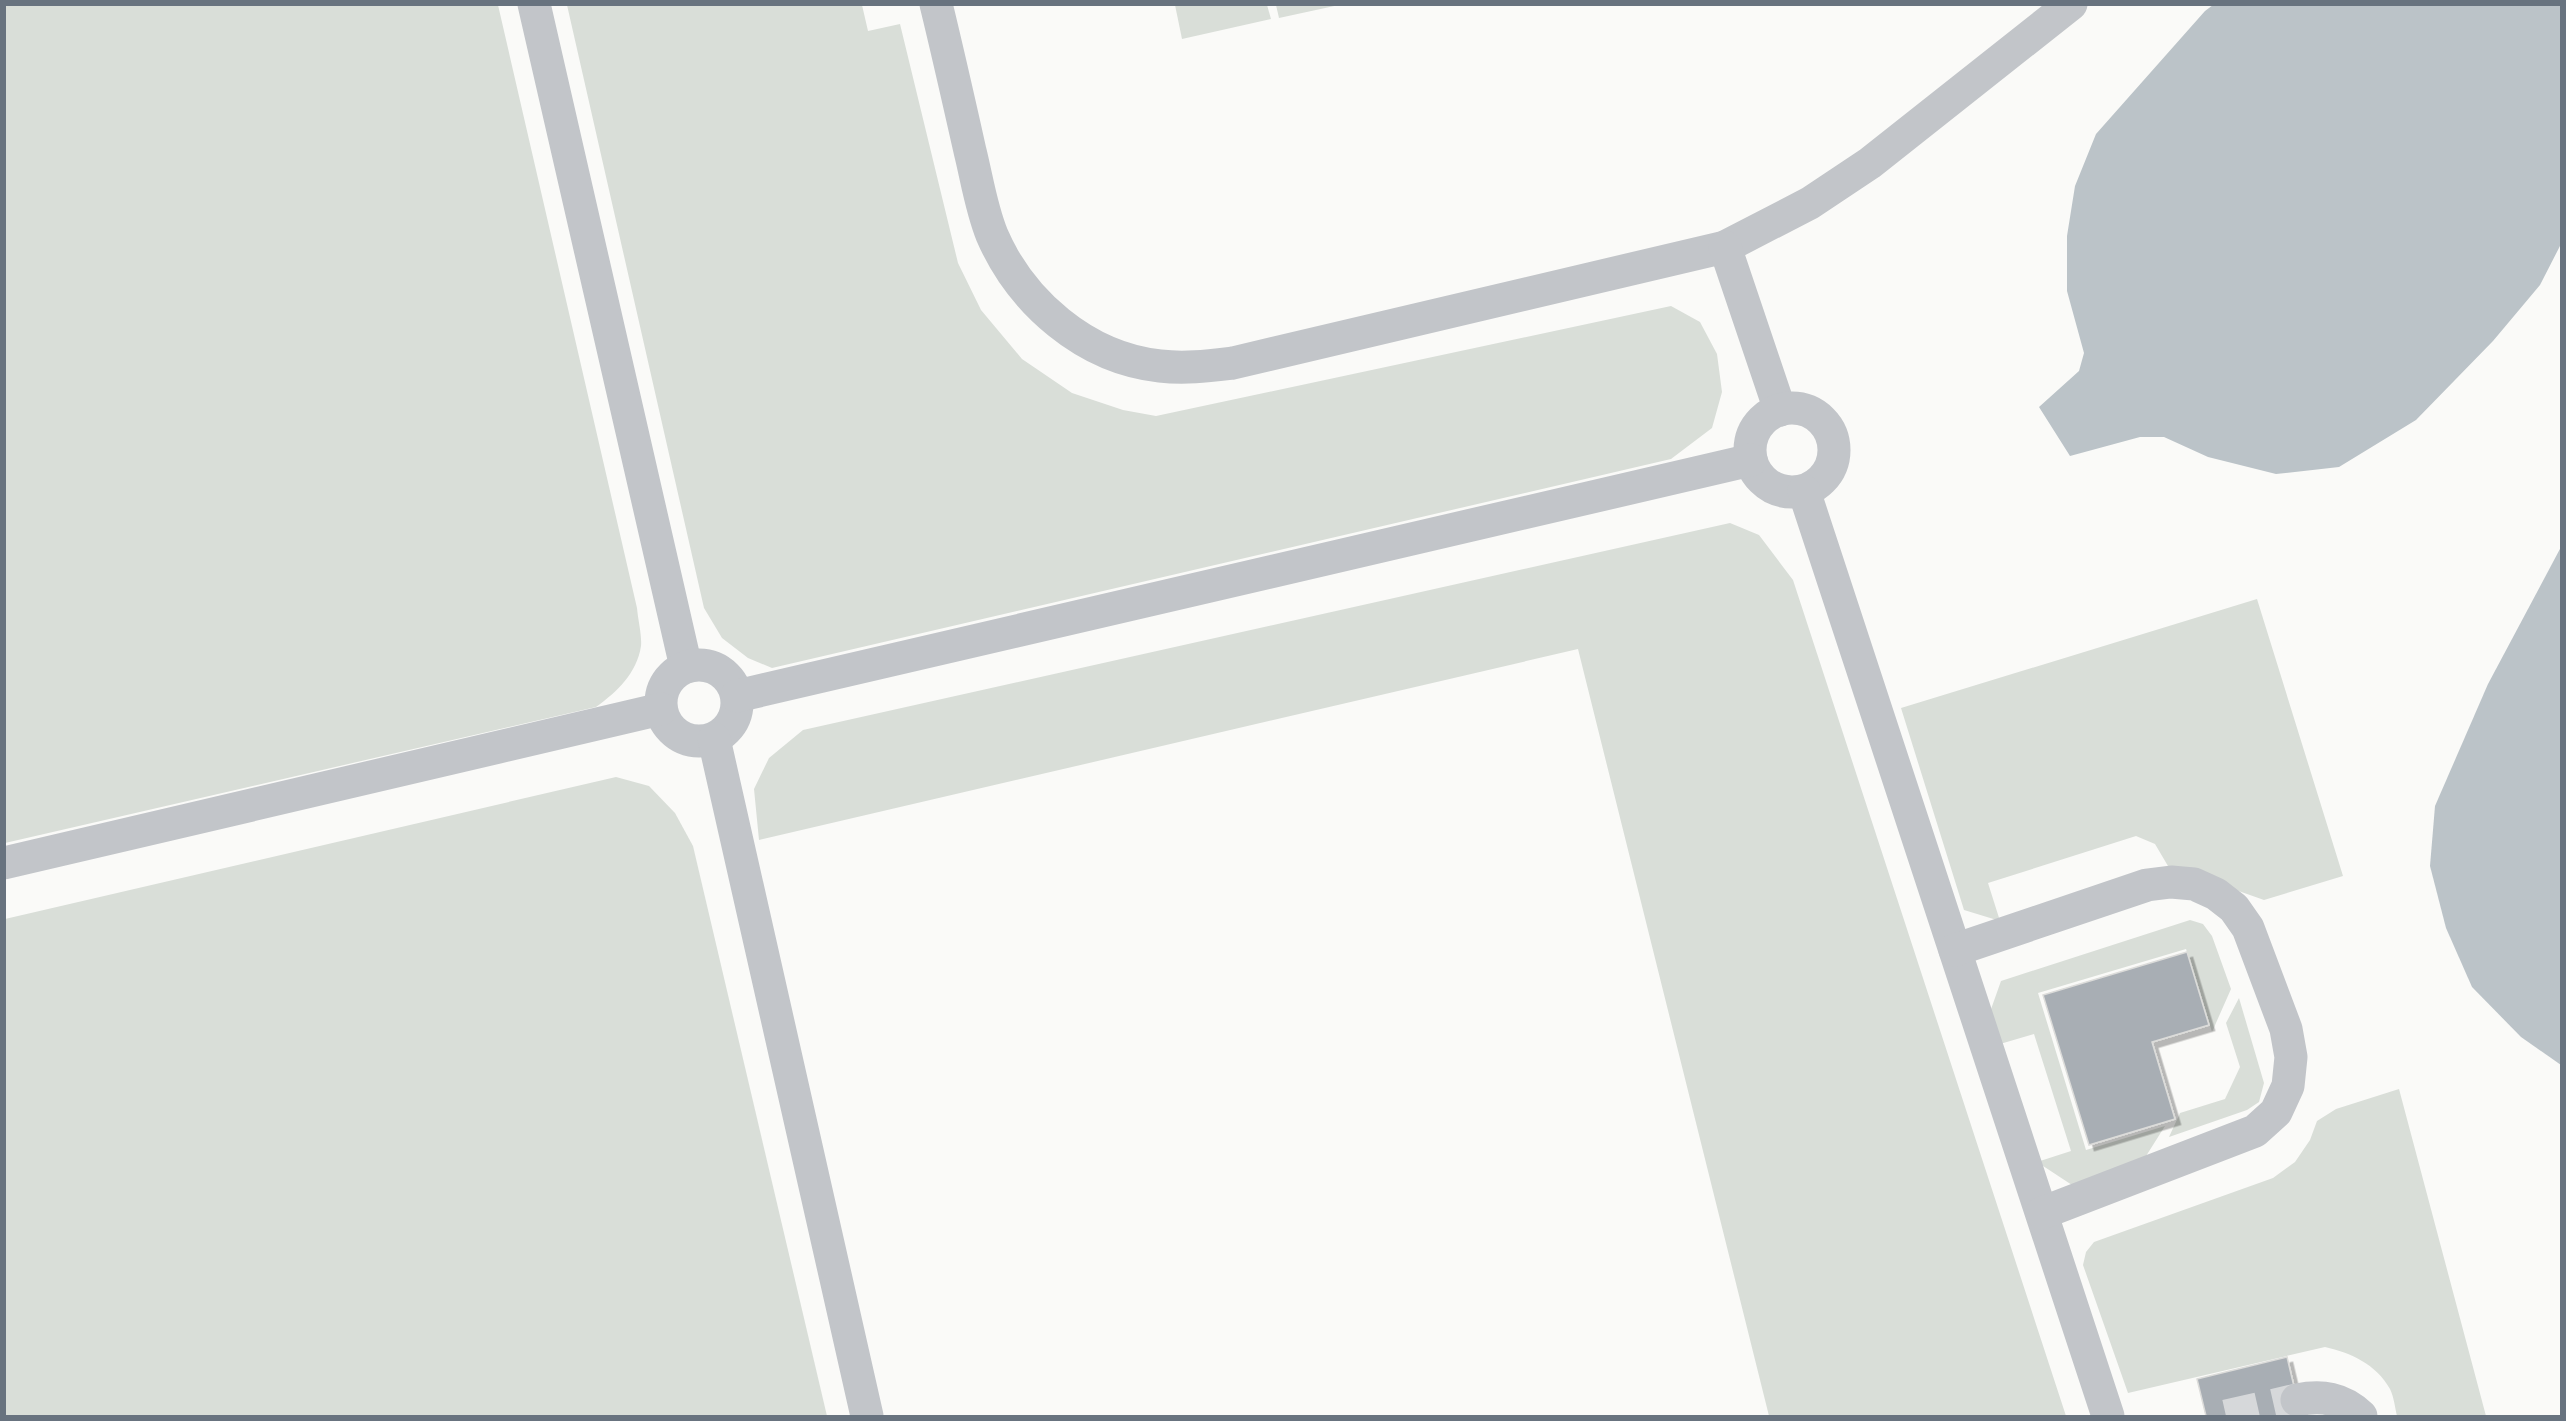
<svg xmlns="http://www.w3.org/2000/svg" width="2566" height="1421" viewBox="0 0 2566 1421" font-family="Quicksand,sans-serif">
  <defs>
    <filter id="shadow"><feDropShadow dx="5.5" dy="5.5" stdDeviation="0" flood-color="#0004"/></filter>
  </defs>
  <rect width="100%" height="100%" fill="#fafaf8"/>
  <g fill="#d9ded8">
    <path d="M4,5H498L637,608C638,620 642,635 641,646C637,673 617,692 596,707L5,843Z"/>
    <polygon points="567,5 862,5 868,31 900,24 958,263 981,310 1022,359 1072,393 1123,410 1156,416 1671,306 1700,322 1717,354 1722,392 1712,428 1671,459 772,668 748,658 722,638 704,608"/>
    <polygon points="1175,5 1267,5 1271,19 1182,39"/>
    <polygon points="1276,5 1276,4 1339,5 1279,18"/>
    <polygon points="1730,523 1759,535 1793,580 2066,1416 1769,1416 1578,649 759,840 754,789 769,758 803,730"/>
    <polygon points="2257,599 2343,876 2264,900 2168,866 2155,844 2136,836 1988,883 2000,921 1964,910 1901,708"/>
    <polygon points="616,777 649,786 675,813 693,846 827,1416 5,1416 5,919"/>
    <polygon points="2190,920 2203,924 2212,936 2231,989 2212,1032 2186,949 2038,993 2086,1150 2165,1126 2141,1164 2072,1185 2037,1162 2071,1151 2034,1034 2000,1044 1990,1012 2001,981"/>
    <polygon points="2239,998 2264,1083 2259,1102 2247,1110 2169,1137 2180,1113 2225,1099 2240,1067 2226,1023"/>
    <path d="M2399,1089L2486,1416H2397C2395,1408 2394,1397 2390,1389C2376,1364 2351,1353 2325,1347L2128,1393L2083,1265L2086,1252L2094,1242L2273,1178L2295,1162L2310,1140L2317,1121L2336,1109Z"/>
  </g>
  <g fill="#bbc3c8">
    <polygon points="2213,5 2561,5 2561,244 2540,285 2493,341 2416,420 2339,467 2276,474 2208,457 2164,437 2140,437 2070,456 2039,407 2079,371 2084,353 2067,291 2067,236 2075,186 2096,134 2205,11"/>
    <polygon points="2561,547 2561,1065 2521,1037 2472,987 2446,928 2430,866 2435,806 2488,684"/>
  </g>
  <g fill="#a8aeb4" stroke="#dcdcda" stroke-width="1.5" filter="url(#shadow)">
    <polygon points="2187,952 2209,1025 2152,1042 2175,1119 2089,1145 2043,995"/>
    <polygon points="2287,1357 2301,1416 2206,1416 2197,1379"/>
  </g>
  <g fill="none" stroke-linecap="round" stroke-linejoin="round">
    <polyline stroke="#d6d8da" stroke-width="33" stroke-dasharray="33 16" stroke-linecap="butt" points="2226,1416 2297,1400"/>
    <g stroke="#c2c5c9" stroke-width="33">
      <polyline points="534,4 686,667"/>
      <path d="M936,4C948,53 959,102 970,151C977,179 981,208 992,235C1021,302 1085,358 1160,366C1185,369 1208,366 1233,363L1725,247L1810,203L1870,163L2071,4"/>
      <polyline points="1725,247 1780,410"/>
      <circle cx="1792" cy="450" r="42"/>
      <polyline points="1804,491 2108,1416"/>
      <circle cx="699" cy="703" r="38"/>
      <polyline points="737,696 1751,460"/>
      <polyline points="714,739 867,1416"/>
      <polyline points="4,863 661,709"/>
      <polyline points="1955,950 2147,885 2171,882 2194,884 2216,894 2234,908 2248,928 2286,1029 2291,1057 2288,1086 2276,1112 2255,1131 2042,1213"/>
      <path d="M2297,1400C2322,1395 2342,1398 2361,1416"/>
    </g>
  </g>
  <rect width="2566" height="1421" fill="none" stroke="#68737f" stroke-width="12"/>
</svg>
